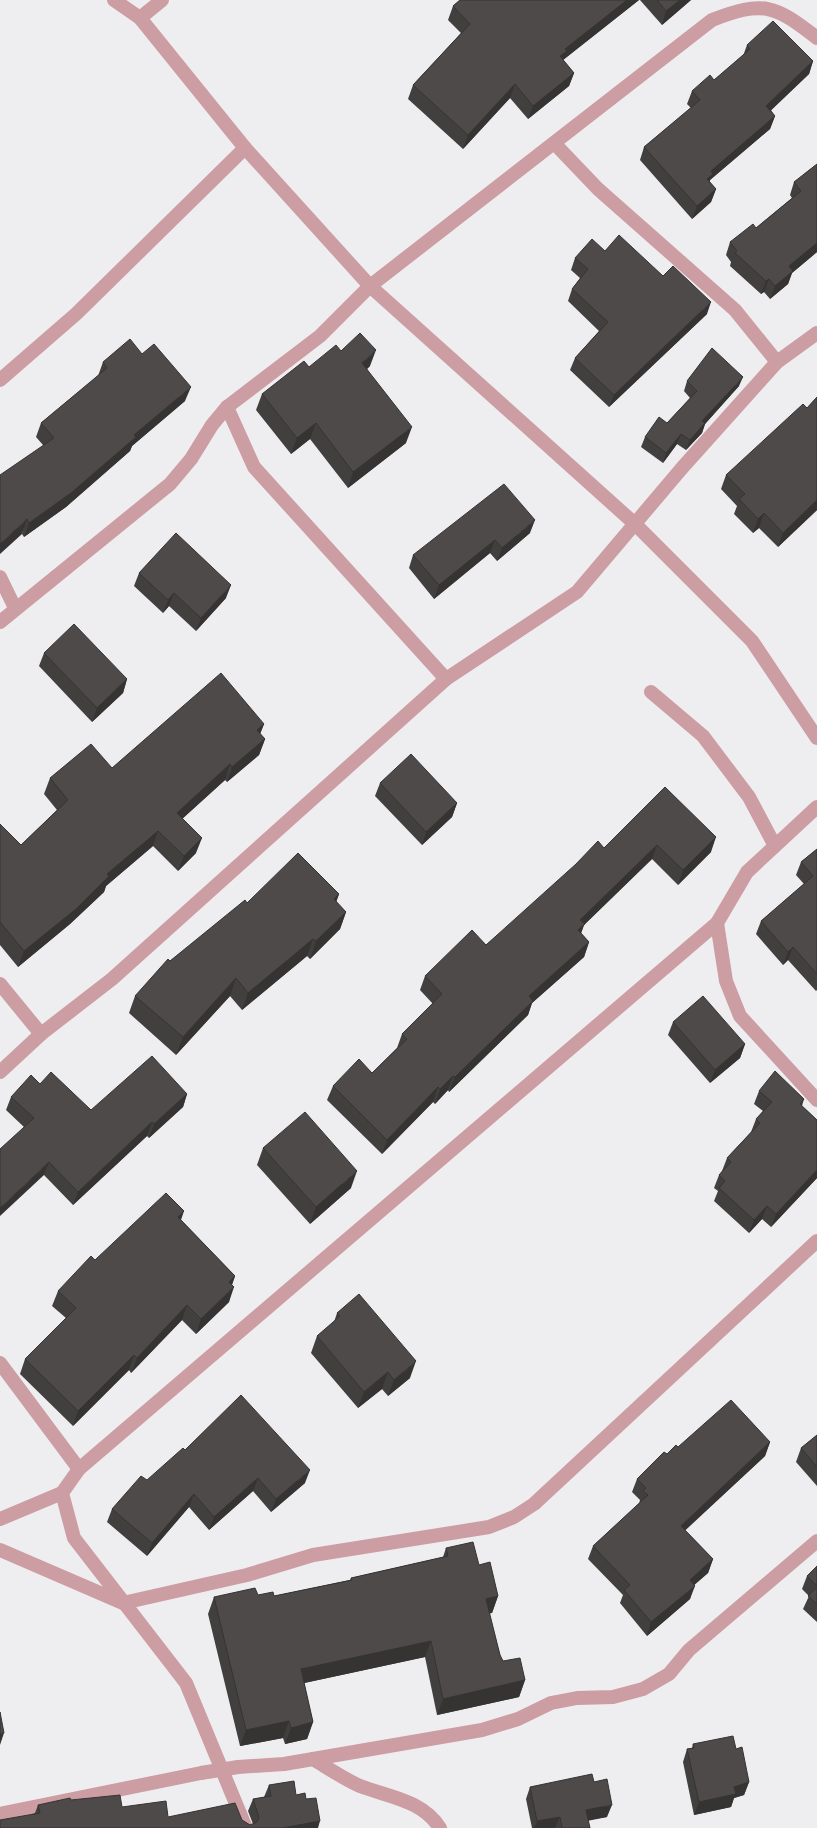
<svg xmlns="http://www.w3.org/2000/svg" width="817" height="1828" viewBox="0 0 817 1828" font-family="'PT Sans',sans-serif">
  <rect width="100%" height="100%" fill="#eeeef1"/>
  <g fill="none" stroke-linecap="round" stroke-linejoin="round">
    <g stroke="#cc9da2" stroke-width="14">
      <polyline points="114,0 140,18 245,148 370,286 635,524 752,641 817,738"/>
      <polyline points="140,18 162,0"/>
      <polyline points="554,143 598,189 735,310 777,362"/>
      <polyline points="0,380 76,314 245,148"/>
      <polyline points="227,407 254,467 446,679"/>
      <polyline points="0,577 15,608"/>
      <path d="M0,622L170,484L191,459L212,425L227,407L320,336L370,286L712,20C763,0 775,5 817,38"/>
      <polyline points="651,692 703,736 749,797 775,846"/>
      <polyline points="717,923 726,981 740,1016 817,1100"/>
      <polyline points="0,984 41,1034"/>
      <polyline points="0,1072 41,1034 112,979 446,679 577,592 682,468 777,362 817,333"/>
      <polyline points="0,1363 79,1469"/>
      <polyline points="0,1519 62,1493"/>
      <polyline points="0,1550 123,1603 247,1575 313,1555 489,1527 514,1517 534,1504 817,1241"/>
      <path d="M313,1759C328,1768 344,1779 360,1786C389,1797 422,1800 440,1828"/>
      <polyline points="0,1814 201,1773 238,1767 284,1764 482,1730 518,1719 551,1703 577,1698 613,1697 643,1689 669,1674 689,1650 817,1541"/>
      <polyline points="246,1828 186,1683 74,1538 62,1493 79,1469 717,923 747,872 817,807"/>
    </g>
  </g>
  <g fill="#42403f">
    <polygon points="460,0 639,0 563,60 574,73 569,86 528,119 510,98 463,149 408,99 413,85 461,33 448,20 453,6"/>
    <polygon points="640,0 691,0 662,25"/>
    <polygon points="747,45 813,61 809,74 771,110 775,116 770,129 710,180 710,182 716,189 711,202 692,219 640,160 644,147 691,108 687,104 692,91 714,80 743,56"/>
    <polygon points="817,164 817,252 792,273 788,284 770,299 764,292 761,294 730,266 731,262 726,255 730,242 756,228 792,198 790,195 794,182"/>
    <polygon points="605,251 663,276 707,314 609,407 570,370 575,358 599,331 568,301 572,289 580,278 571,270 575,258"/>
    <polygon points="341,351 370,366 367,369 406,443 348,488 310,439 291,454 256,410 262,394"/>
    <polygon points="103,362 185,401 132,446 130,451 66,507 24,537 22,534 43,445 36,437 41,423 98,376"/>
    <polygon points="687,381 739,386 705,424 702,433 686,450 677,444 663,463 641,447 645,437 667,423 690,398 684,391"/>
    <polygon points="817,397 817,510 778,547 759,528 753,533 734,514 737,506 721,489 726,475 807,408"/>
    <polygon points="530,533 497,561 490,553 434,599 409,568 413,555"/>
    <polygon points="139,573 226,598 196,631 169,606 163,613 134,586"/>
    <polygon points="44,653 127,679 123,693 92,722 39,666"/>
    <polygon points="264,724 260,734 265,739 259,755 227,782 225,780 182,819 196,853 178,871 153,846 106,886 104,892 70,924 18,967 0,945 0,824 21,845 57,810 44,794 50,778 112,768"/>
    <polygon points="380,783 457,803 452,817 422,845 375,796"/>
    <polygon points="665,787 711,852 678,885 652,859 584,925 581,933 589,942 584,957 532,1003 528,1015 449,1092 448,1090 435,1104 433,1102 382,1154 327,1100 333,1086 372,1073 397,1048 402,1034 433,1004 420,990 425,976 486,945 604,848"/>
    <polygon points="817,849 817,990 816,991 788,960 783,965 756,934 761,921 804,884 796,875 801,862"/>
    <polygon points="339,894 336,902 346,912 340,929 310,959 307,956 242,1010 230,996 176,1055 129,1013 135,996 170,961 247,903"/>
    <polygon points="673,1022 745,1044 740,1058 710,1083 668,1035"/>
    <polygon points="40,1084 91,1110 187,1094 183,1107 149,1138 147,1136 73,1205 44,1175 24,1127 6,1110 11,1097"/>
    <polygon points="759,1091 804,1099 802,1106 817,1120 817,1178 771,1227 762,1219 749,1233 714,1201 718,1191 714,1188 719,1175 722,1171 727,1158 751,1132 756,1119 763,1111 754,1104"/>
    <polygon points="263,1148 351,1188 310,1224 257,1165"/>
    <polygon points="181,1220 235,1276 232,1285 229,1302 196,1334 182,1320 131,1373 129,1370 73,1426 20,1374 25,1359 66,1318 52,1306 58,1291 95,1260"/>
    <polygon points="337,1313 410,1378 388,1396 382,1389 358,1408 311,1353 317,1336 334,1322"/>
    <polygon points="817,1435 817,1486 796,1462 801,1448"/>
    <polygon points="770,1442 765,1456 685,1530 713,1559 708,1573 694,1585 690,1599 647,1636 620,1603 623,1595 588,1559 593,1546 639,1504 640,1500 632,1492 637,1479 667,1454 678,1447"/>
    <polygon points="185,1450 305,1483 271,1512 253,1491 209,1530 189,1507 147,1556 107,1522 112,1509"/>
    <polygon points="446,1548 479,1565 498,1596 492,1613 489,1613 500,1655 503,1661 525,1680 519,1697 437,1715 425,1657 304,1683 313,1722 307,1739 285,1744 283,1738 240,1746 208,1614 214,1597 258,1595 274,1596 350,1580 351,1578 443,1557"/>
    <polygon points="817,1566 817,1622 803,1609 809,1596 802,1589 807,1576"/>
    <polygon points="693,1744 736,1749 749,1782 744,1795 734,1798 731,1807 694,1815 683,1762 687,1749 692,1748"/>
    <polygon points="594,1782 607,1817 588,1820 590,1828 532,1828 526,1799 530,1787"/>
    <polygon points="269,1785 296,1795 306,1799 318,1828 0,1828 35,1813 38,1805 71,1800 122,1807 168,1817 242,1820 250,1825 253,1824 248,1811 253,1799 264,1797"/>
  </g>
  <g fill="#363433">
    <polygon points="627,0 639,0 563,60 560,56 565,49"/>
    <polygon points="680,0 691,0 662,25 666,11"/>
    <polygon points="813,61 809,74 762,119 766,106"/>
    <polygon points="574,73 569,86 528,119 533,106"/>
    <polygon points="515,84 510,98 463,149 468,135"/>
    <polygon points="775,116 770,129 710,180 708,187 707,179 711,171"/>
    <polygon points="716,189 711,202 692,219 697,206"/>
    <polygon points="817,243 817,252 792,273 788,284 770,299 775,286 789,266"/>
    <polygon points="769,279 764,292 761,294 766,281"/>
    <polygon points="711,302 707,314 609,407 614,395"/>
    <polygon points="376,350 370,366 356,379 362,363"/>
    <polygon points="743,377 739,386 705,424 702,433 686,450 690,440 702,421"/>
    <polygon points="191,387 185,401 132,446 130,451 66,507 24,537 29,523"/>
    <polygon points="316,423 310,439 291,454 297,438"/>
    <polygon points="412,427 406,443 348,488 353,472"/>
    <polygon points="681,434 677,444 663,463 666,453"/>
    <polygon points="817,500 817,510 778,547 783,533"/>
    <polygon points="764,513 759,528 753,533 758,519"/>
    <polygon points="27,519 22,534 0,554 0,544"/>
    <polygon points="535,520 530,533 497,561 502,548"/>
    <polygon points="495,540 490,553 434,599 439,585"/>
    <polygon points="231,585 226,598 196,631 201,618"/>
    <polygon points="174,593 169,606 163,613 168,600"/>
    <polygon points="127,679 123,693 92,722 97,708"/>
    <polygon points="264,724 258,739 257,730"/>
    <polygon points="265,739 259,755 227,782 232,767"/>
    <polygon points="230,764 225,780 171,829 177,813"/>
    <polygon points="457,803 452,817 422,845 426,832"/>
    <polygon points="158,831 153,846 106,886 104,892 70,924 18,967 24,951 107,874"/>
    <polygon points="716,837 711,852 678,885 683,870"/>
    <polygon points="202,838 196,853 178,871 184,856"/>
    <polygon points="657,845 652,859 584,925 579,939 573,945 580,920"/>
    <polygon points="339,894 333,911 334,899"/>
    <polygon points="346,912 340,929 310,959 316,941"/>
    <polygon points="313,939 307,956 242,1010 248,993"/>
    <polygon points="589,942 584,957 532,1003 528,1015 449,1092 455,1077 529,996"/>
    <polygon points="793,947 788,960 783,965 788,952"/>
    <polygon points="236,978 230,996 176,1055 183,1037"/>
    <polygon points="745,1044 740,1058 710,1083 715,1070"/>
    <polygon points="453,1076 448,1090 435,1104 440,1089"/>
    <polygon points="438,1087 433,1102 382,1154 387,1140"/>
    <polygon points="187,1094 183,1107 149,1138 154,1124"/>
    <polygon points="152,1122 147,1136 73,1205 78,1192"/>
    <polygon points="49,1162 44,1175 0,1216 0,1208"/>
    <polygon points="817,1170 817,1178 771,1227 776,1214"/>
    <polygon points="357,1171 351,1188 310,1224 316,1207"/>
    <polygon points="767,1206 762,1219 749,1233 754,1220"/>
    <polygon points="184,1211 179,1226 178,1217"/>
    <polygon points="235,1276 230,1290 229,1282"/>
    <polygon points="234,1287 229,1302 196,1334 201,1319"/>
    <polygon points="187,1305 182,1320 131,1373 137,1358"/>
    <polygon points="134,1355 129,1370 73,1426 78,1411"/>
    <polygon points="416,1361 410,1378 388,1396 394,1380"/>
    <polygon points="388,1372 382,1389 358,1408 364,1392"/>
    <polygon points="770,1442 765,1456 676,1539 681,1526"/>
    <polygon points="310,1470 305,1483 271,1512 276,1499"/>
    <polygon points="258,1478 253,1491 209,1530 214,1517"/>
    <polygon points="194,1494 189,1507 147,1556 152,1543"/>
    <polygon points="713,1559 708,1573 685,1593 690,1580"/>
    <polygon points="695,1586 690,1599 647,1636 651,1622"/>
    <polygon points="498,1596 492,1613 480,1616 486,1599"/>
    <polygon points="431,1641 425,1657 295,1685 301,1669"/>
    <polygon points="525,1680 519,1697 437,1715 443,1699"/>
    <polygon points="289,1721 283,1738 240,1746 246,1730"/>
    <polygon points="313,1722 307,1739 285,1744 291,1728"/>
    <polygon points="4,1733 0,1745 0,1734"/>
    <polygon points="749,1782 744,1795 734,1798 731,1807 694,1815 699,1802 734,1787"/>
    <polygon points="612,1805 607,1817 582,1822 586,1810"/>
    <polygon points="560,1817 555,1828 534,1828 537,1821"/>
    <polygon points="320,1821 318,1828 283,1828"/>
  </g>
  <g fill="#4d4a49" stroke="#363433">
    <polygon points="460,0 627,0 565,49 567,51 560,56 574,73 533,106 515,84 468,135 413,85 470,24 453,6"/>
    <polygon points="657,0 680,0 666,11"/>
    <polygon points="773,21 813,61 766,106 775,116 711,171 713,174 707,179 716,189 697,206 644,147 700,100 692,91 710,75 714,80 750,49 747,45"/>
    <polygon points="817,164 817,243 789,266 793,271 775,286 769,279 766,281 735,253 737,251 730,242 753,224 756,228 801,191 794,182"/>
    <polygon points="619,235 663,276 673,266 711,302 614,395 575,358 608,322 572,289 588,269 575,258 592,239 605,251"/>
    <polygon points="360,333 376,350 362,363 412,427 353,472 316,423 297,438 262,394 304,361 309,367 336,345 341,351"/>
    <polygon points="130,339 142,354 154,344 191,387 134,435 136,437 71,493 29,523 27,519 0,544 0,475 54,438 41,423 107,368 103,362"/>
    <polygon points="712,348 743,377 702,421 705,423 690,440 681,434 666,453 645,437 659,417 667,423 697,391 687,381"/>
    <polygon points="817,397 817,500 783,533 764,513 758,519 739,499 745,494 726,475 803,404 807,408"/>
    <polygon points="504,484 535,520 502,548 495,540 439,585 413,555"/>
    <polygon points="176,533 231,585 201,618 174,593 168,600 139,573"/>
    <polygon points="74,624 127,679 97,708 44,653"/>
    <polygon points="221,673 264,724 257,730 265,739 232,767 230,764 177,813 202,838 184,856 158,831 107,874 109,876 76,909 24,951 0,922 0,824 21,845 68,800 50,778 91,744 112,768"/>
    <polygon points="411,754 457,803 426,832 380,783"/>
    <polygon points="665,787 716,837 683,870 657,845 580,920 585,924 578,930 589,942 529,996 533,1001 455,1077 453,1076 440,1089 438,1087 387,1140 333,1086 359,1059 372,1073 407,1039 402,1034 442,994 425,976 472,930 486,945 576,864 598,841 604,848"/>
    <polygon points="817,849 817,974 793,947 788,952 761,921 813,876 801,862"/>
    <polygon points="298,853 339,894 334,899 346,912 316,941 313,939 248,993 236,978 183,1037 135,996 168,959 170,961 245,900 247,903"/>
    <polygon points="703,996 745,1044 715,1070 673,1022"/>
    <polygon points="152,1056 187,1094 154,1124 152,1122 78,1192 49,1162 0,1208 0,1149 34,1118 11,1097 31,1075 40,1084 51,1072 91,1110"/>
    <polygon points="775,1071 804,1099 800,1104 817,1120 817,1170 776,1214 767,1206 754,1220 719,1188 725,1181 719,1175 731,1162 727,1158 760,1123 756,1119 772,1102 759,1091"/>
    <polygon points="305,1112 357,1171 316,1207 263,1148"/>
    <polygon points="166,1193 184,1211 178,1217 235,1276 229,1282 234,1287 201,1319 187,1305 137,1358 134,1355 78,1411 25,1359 76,1308 58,1291 91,1256 95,1260"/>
    <polygon points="359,1294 416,1361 394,1380 388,1372 364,1392 317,1336 340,1316 337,1313"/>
    <polygon points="241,1395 310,1470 276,1499 258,1478 214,1517 194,1494 152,1543 112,1509 141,1476 147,1480 183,1448 185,1450"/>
    <polygon points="731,1400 770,1442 681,1526 713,1559 690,1580 695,1586 651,1622 624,1590 630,1585 593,1546 648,1495 643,1491 646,1488 637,1479 664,1452 667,1454 676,1445 678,1447"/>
    <polygon points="817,1435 817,1467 801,1448"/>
    <polygon points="473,1542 479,1565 490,1562 498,1596 486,1599 500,1655 503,1661 520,1658 525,1680 443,1699 431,1641 301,1669 313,1722 291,1728 289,1721 246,1730 214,1597 255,1588 258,1595 273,1592 274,1596 352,1580 351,1578 448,1556 446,1548"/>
    <polygon points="817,1566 817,1586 807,1576"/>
    <polygon points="817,1587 817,1604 808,1596"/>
    <polygon points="0,1712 4,1733 0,1734"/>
    <polygon points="733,1736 736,1749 742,1747 749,1782 734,1787 736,1794 699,1802 687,1749 694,1748 693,1744"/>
    <polygon points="592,1774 594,1782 607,1779 612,1805 586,1810 590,1828 562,1828 560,1817 537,1821 530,1787"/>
    <polygon points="294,1781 296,1795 305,1793 306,1799 316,1798 320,1821 283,1828 0,1828 0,1820 40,1813 38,1805 70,1798 71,1800 120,1795 122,1807 166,1801 168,1817 235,1803 242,1820 250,1825 257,1822 259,1817 253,1799 271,1796 269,1785"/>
  </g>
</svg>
